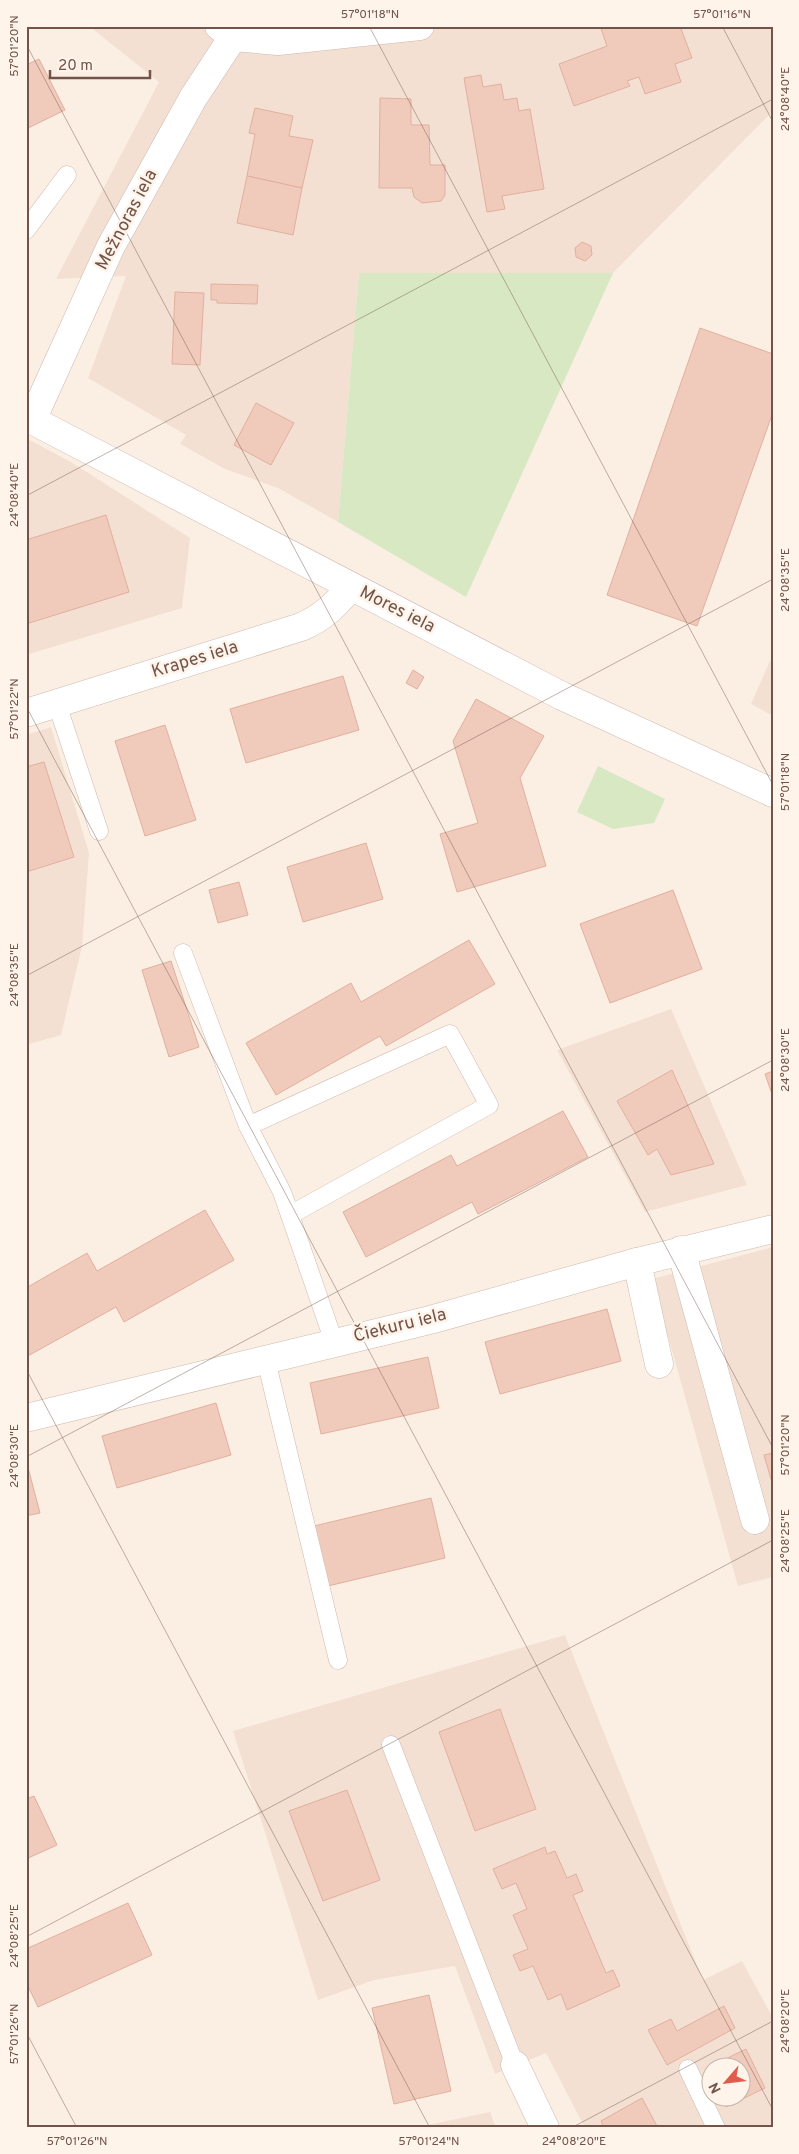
<svg xmlns="http://www.w3.org/2000/svg" width="799" height="2154" viewBox="0 0 799 2154" font-family="Overpass,sans-serif">
  <rect width="100%" height="100%" fill="#fbefe4"/>
  <g fill="#f3e0d3" fill-rule="evenodd">
    <polygon points="89,26 773,26 773,111 613,273 359,273 338,522 278,488 225,469 180,444 186,435 88,378 126,276 56,279 159,82"/>
    <polygon points="26,438 71,462 190,538 182,608 26,655"/>
    <polygon points="773,654 773,716 751,704"/>
    <polygon points="51,727 89,853 82,946 61,1035 26,1045 26,735"/>
    <polygon points="671,1009 747,1185 645,1212 557,1050"/>
    <polygon points="773,1247 773,1577 738,1586 652,1279"/>
    <path d="M565,1635L703,1980L742,1961L773,2018V2128H585L546,2053L495,2074L455,1966L374,1980L318,2000L233,1731ZM712,2066H742V2096H712Z"/>
    <polygon points="490,2112 496,2128 413,2128"/>
  </g>
  <g fill="#d7e8c3">
    <polygon points="359,273 613,273 466,597 338,522"/>
    <polygon points="598,766 665,799 654,823 613,829 577,812"/>
  </g>
  <g fill="#f0cbbc" stroke="#e2af9d">
    <polygon points="600,26 680,26 692,58 675,64 681,82 645,94 639,77 627,81 630,86 574,106 559,64 607,46"/>
    <polygon points="39,59 65,110 26,129 26,65"/>
    <polygon points="481,75 483,87 501,84 504,100 517,98 519,111 530,109 544,189 502,196 505,209 487,212 464,78"/>
    <polygon points="380,98 411,99 411,125 429,125 430,165 445,165 445,195 441,201 422,203 414,197 412,188 379,188"/>
    <polygon points="255,108 293,116 289,136 313,140 302,188 247,176 255,134 249,133"/>
    <polygon points="247,176 302,188 293,235 237,223"/>
    <polygon points="582,242 591,246 592,255 585,261 576,257 575,248"/>
    <polygon points="211,284 258,285 257,304 217,303 217,300 211,300"/>
    <polygon points="175,292 204,293 200,365 172,364"/>
    <polygon points="700,328 773,354 773,412 697,626 607,595"/>
    <polygon points="256,403 294,423 271,465 234,445"/>
    <polygon points="106,515 129,592 26,624 26,540"/>
    <polygon points="413,670 424,677 417,689 406,683"/>
    <polygon points="343,676 359,730 246,763 230,709"/>
    <polygon points="476,699 544,736 520,778 546,866 457,892 440,834 478,823 453,741"/>
    <polygon points="165,725 196,820 145,836 115,741"/>
    <polygon points="44,762 74,857 26,872 26,767"/>
    <polygon points="366,843 383,899 303,922 287,867"/>
    <polygon points="239,882 248,915 218,923 209,890"/>
    <polygon points="673,890 702,969 610,1003 580,924"/>
    <polygon points="469,940 495,984 386,1046 380,1036 276,1095 246,1043 351,983 361,1002"/>
    <polygon points="171,961 199,1047 169,1057 142,970"/>
    <polygon points="672,1070 714,1164 671,1175 657,1149 648,1155 617,1101"/>
    <polygon points="773,1071 773,1097 765,1074"/>
    <polygon points="563,1111 588,1157 478,1214 472,1202 366,1257 343,1212 451,1155 457,1166"/>
    <polygon points="205,1210 234,1260 124,1322 116,1307 26,1357 26,1288 87,1253 97,1271"/>
    <polygon points="607,1309 621,1361 500,1394 485,1342"/>
    <polygon points="428,1357 439,1408 321,1434 310,1383"/>
    <polygon points="216,1403 231,1455 117,1488 102,1436"/>
    <polygon points="773,1453 773,1486 764,1455"/>
    <polygon points="26,1460 40,1513 26,1516"/>
    <polygon points="431,1498 445,1558 328,1586 314,1526"/>
    <polygon points="500,1709 536,1809 475,1831 439,1732"/>
    <polygon points="347,1790 380,1880 323,1901 289,1811"/>
    <polygon points="34,1796 57,1845 26,1859 26,1799"/>
    <polygon points="545,1847 547,1854 555,1851 567,1878 576,1874 583,1891 573,1895 606,1973 613,1970 620,1986 567,2010 561,1994 548,2000 533,1966 520,1971 513,1955 528,1949 513,1915 527,1909 516,1883 502,1889 493,1869"/>
    <polygon points="128,1903 152,1955 38,2007 26,1982 26,1949"/>
    <polygon points="429,1995 451,2091 394,2104 372,2008"/>
    <polygon points="724,2006 735,2028 667,2065 648,2030 671,2019 677,2031"/>
    <polygon points="746,2049 765,2088 726,2107 721,2096 742,2096 742,2066 712,2066 712,2077 707,2068"/>
    <polygon points="642,2098 658,2128 604,2128 601,2121"/>
  </g>
  <g fill="none" stroke-linecap="round" stroke-linejoin="round">
    <g stroke="#cfb8ae" stroke-width="19">
      <g id="service">
        <polyline points="26,230 67,175"/>
        <polyline points="57,704 99,831"/>
        <polyline points="183,953 248,1126 282,1192 334,1342"/>
        <polyline points="248,1126 450,1034 489,1105 290,1215"/>
        <polyline points="266,1360 338,1660"/>
        <polyline points="391,1745 515,2065"/>
        <polyline points="688,2069 716,2128"/>
      </g>
    </g>
    <g stroke="#cfb8ae" stroke-width="29">
      <g id="minor">
        <polyline points="219,26 233,37 278,41 420,26"/>
        <polyline points="26,417 562,696 773,793"/>
        <polyline points="32,420 111,246 193,98 233,37 235,26"/>
        <path d="M26,713L301,627C323,618 336,604 351,587"/>
        <polyline points="681,1250 755,1520"/>
        <polyline points="637,1262 659,1364"/>
        <polyline points="26,1418 430,1320 637,1262 773,1229"/>
        <polyline points="515,2065 545,2128"/>
      </g>
    </g>
    <use href="#service" stroke="#fff" stroke-width="18"/>
    <use href="#minor" stroke="#fff" stroke-width="28"/>
  </g>
  <path fill="none" stroke="#73544a" stroke-width="1" stroke-opacity="0.45" d="M369,26L773,785M722,26L773,122M26,44L773,1448M26,496L773,99M26,706L773,2110M26,976L773,579M26,1369L430,2128M26,1457L773,1060M26,1937L773,1540M26,2032L77,2128M571,2128L773,2021"/>
  <g text-anchor="middle" dominant-baseline="central" stroke-width="5" stroke-linejoin="round" paint-order="stroke">
    <g font-size="18" fill="#73544a" stroke="#fef4ea">
      <text transform="translate(127 220) rotate(-62)">Mežnoras iela</text>
      <text transform="translate(397 610) rotate(27)">Mores iela</text>
      <text transform="translate(195 660) rotate(-17)">Krapes iela</text>
      <text transform="translate(400 1326) rotate(-14)">Čiekuru iela</text>
    </g>
  </g>
  <rect width="799" height="2154" fill="none" stroke="#fef4ea" stroke-width="55"/>
  <g transform="translate(726 2082) rotate(242)"><circle r="24" fill="#fef4ea" stroke="#c6b4aa"/>
  <path d="M0-4L9 19L0 12L-9 19Z" fill="#e25c4d"/>
  <text y="-8" font-size="14" font-weight="bold" text-anchor="middle" fill="#73544a">N</text>
  </g>
  <path d="M50 70v8h100v-8" fill="none" stroke="#73544a" stroke-width="2.5"/>
  <text x="58" y="70" font-size="15" fill="#73544a" stroke="#fef4ea" stroke-width="4" paint-order="stroke">20 m</text>
  <rect x="28" y="28" width="744" height="2098" fill="none" stroke="#73544a" stroke-width="2"/>
  <g font-size="12" text-anchor="middle" fill="#73544a">
    <text x="370" y="18">57°01'18"N</text>
    <text x="722" y="18">57°01'16"N</text>
    <text transform="translate(14 46) rotate(-90)" y="4">57°01'20"N</text>
    <text transform="translate(785 99) rotate(-90)" y="4">24°08'40"E</text>
    <text transform="translate(14 495) rotate(-90)" y="4">24°08'40"E</text>
    <text transform="translate(785 580) rotate(-90)" y="4">24°08'35"E</text>
    <text transform="translate(14 709) rotate(-90)" y="4">57°01'22"N</text>
    <text transform="translate(785 782) rotate(-90)" y="4">57°01'18"N</text>
    <text transform="translate(14 975) rotate(-90)" y="4">24°08'35"E</text>
    <text transform="translate(785 1060) rotate(-90)" y="4">24°08'30"E</text>
    <text transform="translate(785 1445) rotate(-90)" y="4">57°01'20"N</text>
    <text transform="translate(14 1456) rotate(-90)" y="4">24°08'30"E</text>
    <text transform="translate(785 1541) rotate(-90)" y="4">24°08'25"E</text>
    <text transform="translate(14 1936) rotate(-90)" y="4">24°08'25"E</text>
    <text transform="translate(785 2021) rotate(-90)" y="4">24°08'20"E</text>
    <text transform="translate(14 2034) rotate(-90)" y="4">57°01'26"N</text>
    <text x="77" y="2145">57°01'26"N</text>
    <text x="429" y="2145">57°01'24"N</text>
    <text x="574" y="2145">24°08'20"E</text>
  </g>
</svg>
